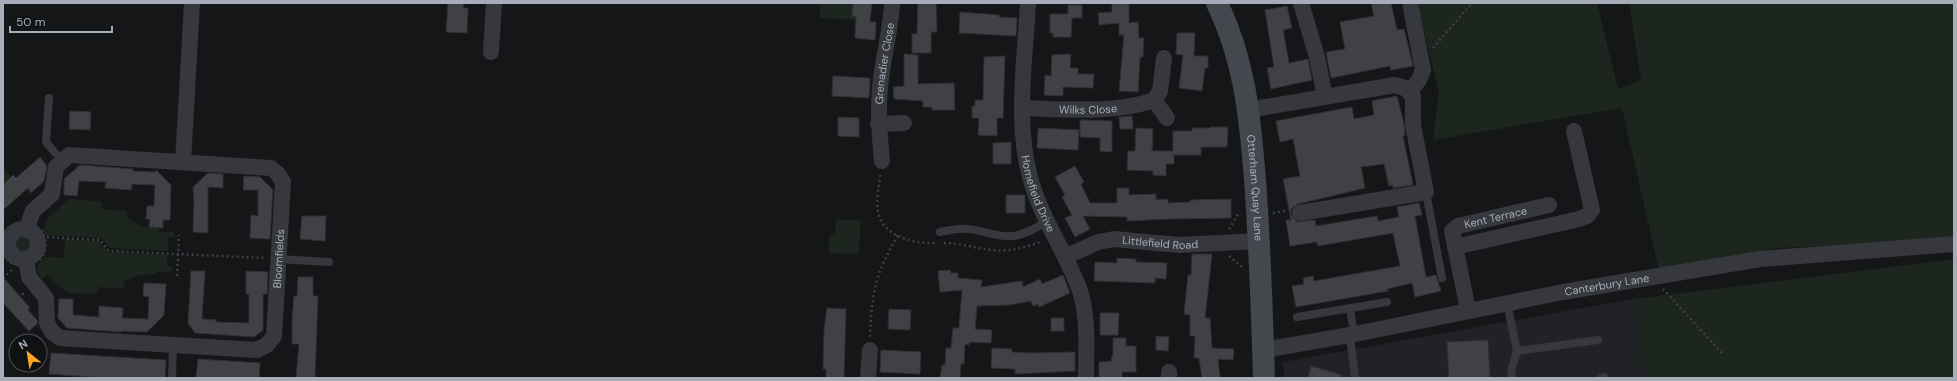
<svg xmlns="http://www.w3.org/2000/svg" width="1957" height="381" viewBox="0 0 1957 381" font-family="'DM Sans',sans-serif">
  <rect width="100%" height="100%" fill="#151618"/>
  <polygon fill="#212225" points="1633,299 1647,378 1284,378 1283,362"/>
  <g fill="#1d261e">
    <polygon points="821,3 853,3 852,16 856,20 819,18"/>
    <polygon points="1417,3 1597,3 1618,89 1641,80 1629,3 1954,3 1954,239 1779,248 1659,270 1622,108 1433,140 1439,92"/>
    <polygon points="3,168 11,177 3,185"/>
    <polygon points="69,199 102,202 102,209 127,211 127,218 143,227 159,228 159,232 174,232 174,237 168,237 168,251 110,248 101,238 46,235 43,230 48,218"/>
    <polygon points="836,219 861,221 858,254 829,253 830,234 835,235"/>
    <circle cx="24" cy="245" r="8"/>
    <path d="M65,239L99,241L108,252L167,255V266L172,267V272H157V274L140,275L124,281L123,289L99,287L97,294C69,293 67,296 47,274L42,279L37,270L38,265L45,257L64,258Z"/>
    <polygon points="1954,259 1954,378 1647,378 1633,299"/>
  </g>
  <g fill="#3f4145" stroke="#2f3034">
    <polygon points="448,3 464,3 463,8 468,8 467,33 446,32"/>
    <polygon points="853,3 872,3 870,22 876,22 875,40 855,38 856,17 852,16"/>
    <polygon points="918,3 936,3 937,32 931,32 931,53 912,53 912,34 917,34"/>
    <polygon points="1112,3 1129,3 1129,23 1138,22 1139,38 1144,38 1143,57 1140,57 1138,92 1119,91 1124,35 1119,35 1119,23 1099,25 1098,13 1112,12"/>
    <polygon points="1371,3 1391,3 1397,30 1404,29 1413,66 1391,70 1390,66 1331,78 1326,52 1345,49 1340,22 1374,16"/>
    <polygon points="1068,5 1082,5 1082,18 1072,18 1071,37 1053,37 1053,33 1050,33 1050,14 1068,14"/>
    <polygon points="1287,6 1292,28 1283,30 1289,63 1308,59 1312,80 1271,89 1267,68 1274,67 1265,10"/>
    <polygon points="960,12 999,15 999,17 1017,18 1016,36 959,33"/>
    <polygon points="1177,33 1195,33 1194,56 1208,56 1208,68 1205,68 1202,91 1179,88 1183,55 1176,54"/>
    <polygon points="904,54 918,55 918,84 954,83 955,110 932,110 932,107 923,107 923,101 894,99 893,87 904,86"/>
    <polygon points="1071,54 1070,68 1078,68 1078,74 1094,74 1093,88 1063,87 1063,96 1044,95 1045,75 1051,76 1052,55"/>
    <polygon points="1005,56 1003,118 997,118 997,136 978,135 979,118 972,118 972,106 975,106 975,100 983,100 984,57"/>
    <polygon points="833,76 870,78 869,98 832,96"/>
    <polygon points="1397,96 1404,124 1405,135 1403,136 1413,185 1393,188 1393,185 1389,186 1384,164 1361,167 1365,188 1298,204 1291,209 1291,215 1297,222 1315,220 1316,226 1377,216 1378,221 1399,217 1397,207 1419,203 1422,215 1415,216 1426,277 1436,275 1441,291 1415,297 1412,283 1387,289 1388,291 1296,307 1292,286 1304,284 1303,278 1313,276 1314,281 1400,266 1393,233 1318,246 1317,242 1290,246 1286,220 1291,220 1283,179 1300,176 1293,139 1280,142 1276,121 1352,107 1354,119 1374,115 1372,101"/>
    <polygon points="70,111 91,112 90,130 69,129"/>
    <polygon points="1132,116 1133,129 1120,129 1119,117"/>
    <polygon points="838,117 859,118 859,137 838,136"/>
    <polygon points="1080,120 1112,121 1112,152 1100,151 1100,138 1080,137"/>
    <polygon points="1210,127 1228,127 1227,147 1201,147 1201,155 1174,155 1174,164 1166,164 1166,176 1153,175 1153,171 1127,170 1128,151 1135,151 1136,128 1153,129 1152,151 1173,151 1173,131 1192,131 1192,128 1210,128"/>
    <polygon points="1038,128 1079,130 1078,150 1037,148"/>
    <polygon points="1011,142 1011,164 993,164 993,143"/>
    <polygon points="40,157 47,166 44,181 31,193 28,188 3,210 3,185 13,175 16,178"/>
    <polygon points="80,165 133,169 133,171 155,172 156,170 171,185 170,220 163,220 163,228 149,227 150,219 146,219 147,206 154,206 155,185 132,184 131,190 105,188 106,182 79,181 77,196 64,195 64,179"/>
    <polygon points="1075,166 1084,182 1081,184 1090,203 1117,203 1117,188 1129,188 1129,195 1156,194 1156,200 1168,199 1168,203 1190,202 1190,200 1231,199 1231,218 1168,219 1127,221 1127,217 1083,216 1090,229 1075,237 1065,218 1072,215 1062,197 1065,195 1055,177"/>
    <polygon points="208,173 223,174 223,188 208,187 208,233 193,232 194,201 193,187"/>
    <polygon points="244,176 260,177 273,190 270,239 250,238 251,215 258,216 258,190 243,190"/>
    <rect x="1006" y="195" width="19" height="18"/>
    <polygon points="302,216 326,216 325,241 300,239"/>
    <polygon points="1192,254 1212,254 1205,318 1210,318 1212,348 1234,349 1233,360 1218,359 1220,378 1202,378 1199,358 1194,358 1195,336 1190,336 1190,315 1184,314 1188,275 1191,275"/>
    <polygon points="1117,258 1136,259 1136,262 1167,263 1166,279 1155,278 1155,283 1094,281 1095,262 1117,263"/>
    <polygon points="950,270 951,273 958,273 958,278 982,280 981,287 1022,281 1023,287 1040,279 1042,284 1063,275 1070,293 1039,307 1038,304 1033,306 1031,301 1009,305 977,306 975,329 992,330 991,343 969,342 969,345 965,344 964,364 961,364 960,378 940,378 942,365 945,365 946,348 951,348 953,328 959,328 962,290 940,292 938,271"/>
    <polygon points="191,271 205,271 202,319 216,320 216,322 249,323 249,294 246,294 246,271 268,272 267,294 263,294 263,330 254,337 195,333 188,323"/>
    <polygon points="3,277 30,308 28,310 37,320 38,323 29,331 3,303"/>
    <polygon points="298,277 313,277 313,296 318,296 315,377 310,378 296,378 299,344 292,344 292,321 294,296 297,296"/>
    <polygon points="144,283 166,284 164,315 147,332 121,331 121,332 67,328 58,318 59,299 73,299 73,315 99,317 99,306 123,308 122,318 148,319 149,297 143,296"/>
    <polygon points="827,308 846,309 844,378 826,378 826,369 823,369 824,330"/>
    <polygon points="889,309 911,310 910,330 888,329"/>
    <polygon points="1100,313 1119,313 1118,335 1100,335"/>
    <rect x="1051" y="318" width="13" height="13"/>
    <polygon points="1156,336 1169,337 1168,351 1156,350"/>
    <polygon points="1113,338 1126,338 1126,346 1136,346 1136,372 1122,372 1122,378 1099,378 1099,362 1112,361 1111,357 1113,356"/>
    <polygon points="1488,340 1490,378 1449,378 1447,342"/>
    <polygon points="992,348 1012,349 1012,352 1033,353 1075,352 1075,371 1015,374 1015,369 991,368"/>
    <polygon points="881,350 921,352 920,374 880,372"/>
    <polygon points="51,353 166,360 165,378 106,378 49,374"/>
    <polygon points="198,359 260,363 259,378 196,378"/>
    <polygon points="1311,366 1342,375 1341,378 1308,378"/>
  </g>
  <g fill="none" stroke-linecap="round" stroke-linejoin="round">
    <g stroke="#3c3f44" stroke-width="2.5" stroke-dasharray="2 3" stroke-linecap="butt">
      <polyline points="1433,48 1472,3"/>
      <path d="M880,175C879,187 876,200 878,212C883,238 916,244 937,243"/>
      <polyline points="1273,213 1286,211"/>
      <polyline points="1229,229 1239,213"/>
      <polyline points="3,232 12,226"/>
      <polyline points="38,241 46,237 100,240 109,251 265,258"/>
      <path d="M944,243C961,243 977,249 994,250C1010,252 1026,247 1041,242"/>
      <polyline points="3,255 12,264"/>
      <polyline points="1229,256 1242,267"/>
      <path d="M40,260C48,250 47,240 41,229"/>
      <polyline points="177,276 179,235"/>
      <polyline points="3,278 13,269"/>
      <polyline points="1663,289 1722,353"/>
      <polyline points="11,305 24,293"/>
      <path d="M870,337C872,292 875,274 898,235"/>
    </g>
    <g stroke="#36383d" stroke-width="8">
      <polyline points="49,98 46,142 62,161"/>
      <polyline points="1426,192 1442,278"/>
      <path d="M940,232C950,230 958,228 968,229C983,230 998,238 1014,236C1026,234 1038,227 1048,221"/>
      <polyline points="278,259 329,262"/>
      <polyline points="1507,303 1517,351 1511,371 1512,378"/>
      <polyline points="1350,308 1354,334"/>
      <polyline points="1297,317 1387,302"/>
      <polyline points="1350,335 1355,378"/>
      <polyline points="1517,351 1598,340"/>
      <polyline points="172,378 173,345"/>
      <polyline points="1601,378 1604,377"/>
    </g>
    <g stroke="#36383d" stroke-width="16">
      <path id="s1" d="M1028,3C1025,61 1015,121 1030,177C1040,216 1065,251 1079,288C1089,316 1086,348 1086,378"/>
      <polyline points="1301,3 1317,57 1325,97"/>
      <polyline points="491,52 494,3"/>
      <polyline points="1409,92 1419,80 1423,70 1410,3"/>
      <polyline points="1154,100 1167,118"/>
      <path id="s2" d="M1022,108C1062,109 1116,114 1154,100L1160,91L1164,58"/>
      <polyline points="1248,110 1395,85 1405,88 1413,96 1413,125 1426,192 1300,213"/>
      <polyline points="878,124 904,123"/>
      <path id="s3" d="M882,161C879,131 877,103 882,72C885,49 891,27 892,3"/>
      <polyline points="183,162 192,3"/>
      <circle cx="23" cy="244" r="15"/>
      <polyline points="1455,247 1579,219 1587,216 1592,210 1574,131"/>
      <path id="s4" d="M1065,257L1098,242L1114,239L1179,245L1259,241"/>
      <path id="s5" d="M26,259L29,277L46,298L47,323L52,332L60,338L257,350L267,345L274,336L283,182L278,174L271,168L69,155L56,167L52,194L33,211L26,230"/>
      <path id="s6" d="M1468,310L1452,231L1458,226L1549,205"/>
      <path id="s7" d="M1263,350L1350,335L1563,292L1760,259L1954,244"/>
      <polyline points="868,378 870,350"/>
      <polyline points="1169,378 1169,372"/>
    </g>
    <path stroke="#44474d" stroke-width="22" id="s8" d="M1217,3C1245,61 1250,117 1255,180C1260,246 1262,312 1264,378"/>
  </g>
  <g text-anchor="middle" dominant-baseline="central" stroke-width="3" stroke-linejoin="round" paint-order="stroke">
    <g font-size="11" fill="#a6adb9" stroke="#101113">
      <text stroke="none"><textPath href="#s3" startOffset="98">Grenadier Close</textPath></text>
      <text stroke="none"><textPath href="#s2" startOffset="66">Wilks Close</textPath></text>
      <text stroke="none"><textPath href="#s8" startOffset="190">Otterham Quay Lane</textPath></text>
      <text stroke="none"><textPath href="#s1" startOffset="193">Homefield Drive</textPath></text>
      <text stroke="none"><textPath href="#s6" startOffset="127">Kent Terrace</textPath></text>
      <text stroke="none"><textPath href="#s4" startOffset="99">Littlefield Road</textPath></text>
      <text stroke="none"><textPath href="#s5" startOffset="388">Bloomfields</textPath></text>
      <text stroke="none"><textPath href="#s7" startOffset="350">Canterbury Lane</textPath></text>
    </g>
  </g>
  <rect width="1957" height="381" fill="none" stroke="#a6adb9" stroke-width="8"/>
  <g transform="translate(28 353) rotate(330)"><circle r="19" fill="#101113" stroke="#4c4f55"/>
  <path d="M0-3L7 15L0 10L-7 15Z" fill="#ffa626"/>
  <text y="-6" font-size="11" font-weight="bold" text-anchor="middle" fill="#a6adb9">N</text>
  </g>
  <path d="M10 26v6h102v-6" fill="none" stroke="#a6adb9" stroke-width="2"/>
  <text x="16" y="26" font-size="12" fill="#a6adb9" stroke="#101113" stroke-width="3" paint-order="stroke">50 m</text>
</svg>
